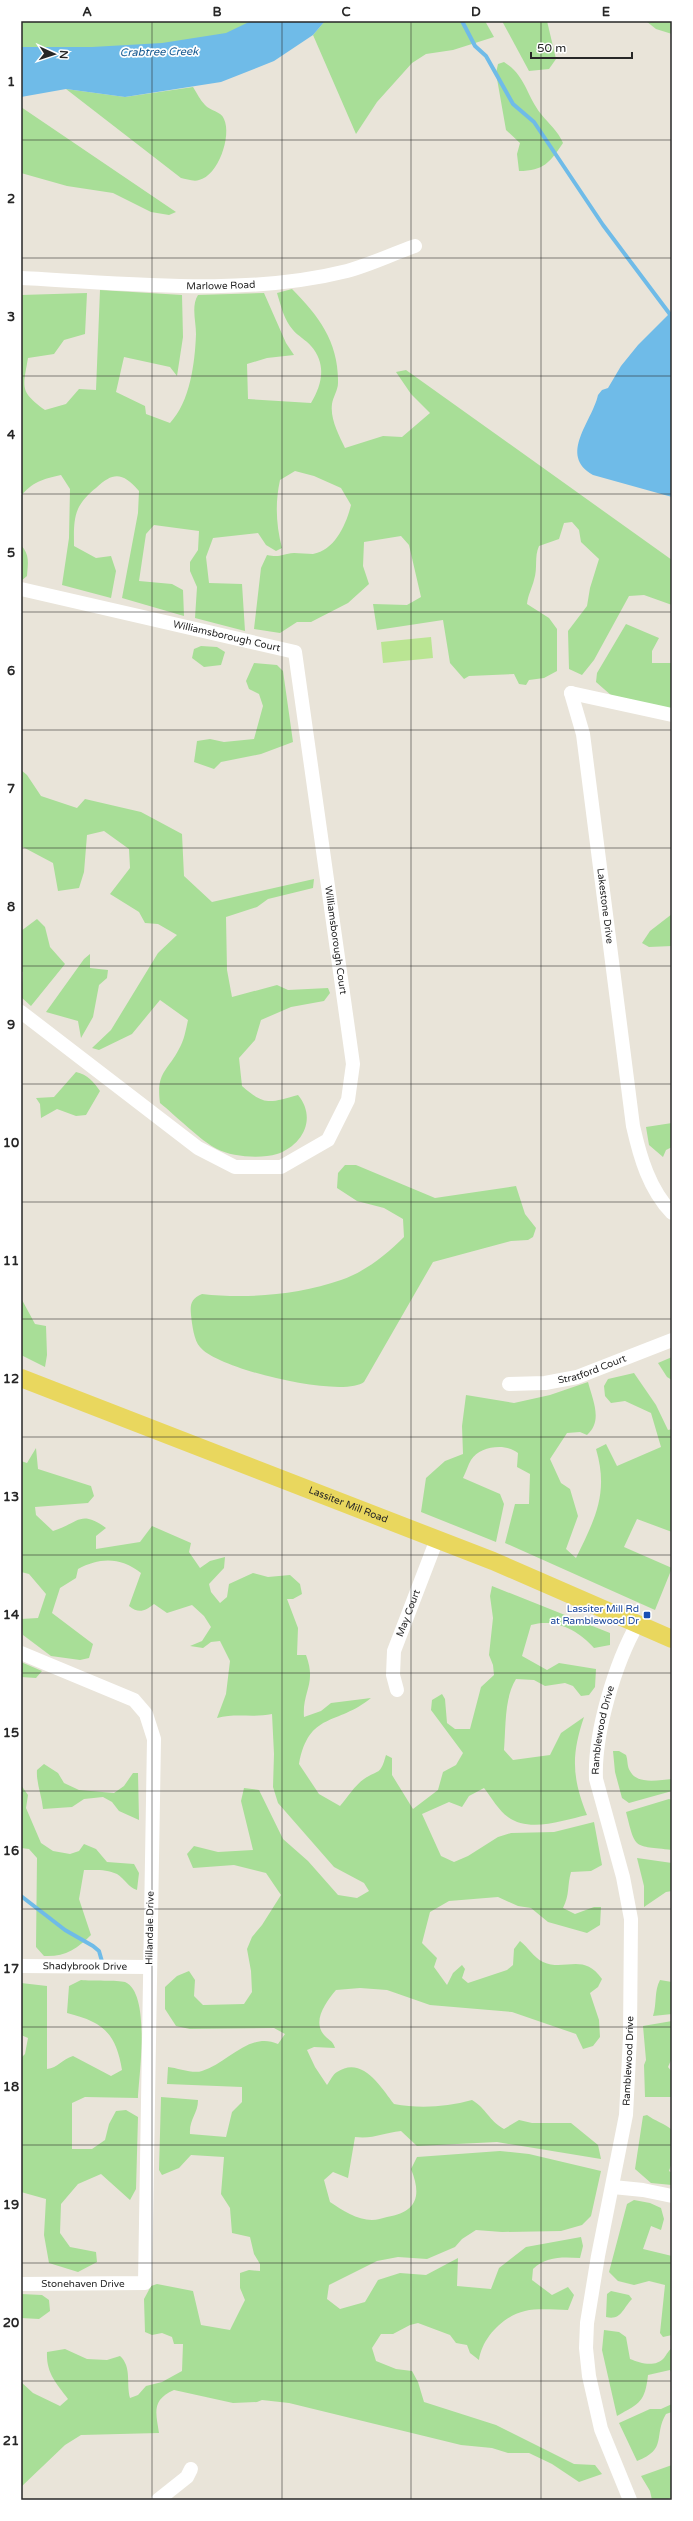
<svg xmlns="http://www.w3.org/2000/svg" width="693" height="2521" viewBox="0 0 693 2521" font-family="'Varela Round',sans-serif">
  <rect width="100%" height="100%" fill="#e9e4d9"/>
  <g fill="#a8de97">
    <polygon points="21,21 287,21 282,27 21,71"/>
    <polygon points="325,21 485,21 494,37 453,50 426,54 412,63 377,102 356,134 313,35"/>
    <polygon points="502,21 547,21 556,59 549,69 529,71"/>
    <polygon points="646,21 672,21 672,34 656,29"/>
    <path d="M504,62C526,76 526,95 541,114C549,124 558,131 563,143C550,162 544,171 519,171L517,154L520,143L506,130L496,73L498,64Z"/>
    <path d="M193,87C197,93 200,100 205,105C210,111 221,111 224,119C232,136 218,176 199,180C194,182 186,179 181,178L66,89L125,97Z"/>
    <polygon points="21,107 176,212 169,215 151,212 113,193 67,186 21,173"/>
    <path d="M292,289C319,316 339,343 338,383C338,390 333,397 332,404C330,419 339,435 345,448L383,436L402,437L430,413L411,394L396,372L406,370L672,560V605L644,595L629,596L594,660L582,675L569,669L568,631L587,606L590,588L599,559L581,542L579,530L572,522L564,523L559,539L539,546C534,557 538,568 534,580C532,588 528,595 527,604L549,618L557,629V671L544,678L529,680L526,685L519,684L514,674L469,676L464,679L450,663L443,620L377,630L373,604L407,605L421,597L409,545L401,536L364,542L363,566L369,584L348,603L311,622H297L280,633L254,629L261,568L267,555C280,558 282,554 294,553C300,553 307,554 313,554C335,550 346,525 351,505L341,488L314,476L295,471L280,480C275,503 276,525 282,548L276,551L266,545L258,533L213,538L206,557L209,583L242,584L245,631L195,618L197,587L190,571V562L198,550L199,531L154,525L146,534L139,581L172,584L183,590L184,616L122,598L138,513L139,491C123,473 114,471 96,488C89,493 81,502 78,509C73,520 74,535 74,546L96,558L111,556L116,571L111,598L62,585L69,538L70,489L61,475C43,479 32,482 21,496V295L87,293L85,334L64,340L54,354L28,358C23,388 19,391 45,410L66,404L79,389L96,390L100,290L182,295L183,337L177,376L170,367L124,357L116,392L145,406L146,414L170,423C190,402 195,363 196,334C196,321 191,306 198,295L264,293L286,343L294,355L267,358L247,364L248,399L311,403C322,385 327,364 311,346C306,340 298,336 293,330C284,320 281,306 277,293Z"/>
    <path d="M21,545C30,555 28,563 27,576L21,581Z"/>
    <polygon points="626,624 659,638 652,651 652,663 672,663 672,711 612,696 596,682 597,673"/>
    <polygon points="201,646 217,647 225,652 221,665 204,667 192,658 194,649"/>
    <polygon points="254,663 277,665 283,671 293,742 261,754 221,762 214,769 194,762 197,741 210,739 224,742 254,739 263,706 259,694 249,689 246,681"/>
    <path d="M21,770L27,775L41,796L77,808L85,799L141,812L182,834L184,876L212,902L314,879L313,888L268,899L257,907L226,917L227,970L232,997L277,985L288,990L328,988L330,993L324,1001L291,1007L261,1020L255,1040L239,1058L242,1086C265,1106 269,1103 298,1095C317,1118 303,1145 277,1154C261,1159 232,1157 217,1149C201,1141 175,1115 160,1103C156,1072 167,1072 179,1049C184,1041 186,1029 188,1020L160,1000L132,1034L99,1050L92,1048L111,1030L158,953L177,935L158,924L145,923L139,912L110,894L130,868L129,849L104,831L87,835L84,872L79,888L58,891L53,863L21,846Z"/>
    <polygon points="672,914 672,946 649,947 642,943 650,931"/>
    <polygon points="37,919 45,927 50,947 65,964 31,1006 21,997 23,972 21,971 21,931"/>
    <polygon points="90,954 90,968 108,970 107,978 99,985 93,1017 81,1038 78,1021 46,1012 84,959"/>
    <path d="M76,1072C88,1075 93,1081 100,1091L86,1115L76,1116L57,1109L41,1118L40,1104L36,1098L54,1097Z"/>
    <polygon points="672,1123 672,1147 666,1150 663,1157 649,1145 646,1127"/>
    <path d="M345,1165H356L435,1198L516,1186L525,1214L536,1228L533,1237L528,1240L511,1241L433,1262L364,1382C342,1399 217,1369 200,1347C194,1341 192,1324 191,1315C190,1304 191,1299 202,1294C247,1299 298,1295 341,1280C365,1272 387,1254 404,1237L403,1219L384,1208L357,1201L337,1188L338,1173Z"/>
    <polygon points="21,1298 35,1324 46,1326 47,1355 45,1367 21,1355"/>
    <polygon points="672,1357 672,1380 667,1377 658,1363"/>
    <path d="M634,1373L656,1405L668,1430L672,1429V1532L637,1519L624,1547L672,1568L655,1610L505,1543L515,1504H529L530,1474L517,1467L518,1453C506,1443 480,1446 471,1460C468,1465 466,1472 463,1478L500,1494L504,1504L496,1542L421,1512L426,1478L445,1461L463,1454L462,1426L466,1395L514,1403L550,1395L588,1382C593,1401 603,1421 587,1435L580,1432L567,1433L550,1459L561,1483L570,1489L578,1516L566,1549L576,1558C595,1519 609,1493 596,1449L606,1444L617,1466L661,1447L651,1413L625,1401L611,1403L605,1396L604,1386L608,1379Z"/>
    <path d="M36,1448L38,1469L91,1486L94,1496L88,1503L35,1507L36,1515L53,1531C79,1523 80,1509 106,1528L96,1536V1549L140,1542L152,1526L191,1543L189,1552L200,1568L210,1561L225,1557L224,1568L209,1584L211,1592L220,1603L227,1597L229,1584L253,1573L268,1577L290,1575L300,1584L302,1594L293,1599H287L298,1628L297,1655H306C317,1684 302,1691 304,1717L321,1711L331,1703L371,1698C337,1726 309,1711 299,1764L319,1794L340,1806C347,1798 355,1785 364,1779C379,1769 380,1776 386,1755L392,1758V1775L413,1809L438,1790L443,1772L456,1765L463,1753L431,1710L432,1700L442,1694L445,1699L447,1723L455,1729H470L481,1687L494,1675L493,1665L489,1655L493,1618L490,1596L492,1586L610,1633V1645L594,1648C578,1630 555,1618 531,1625L522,1656L547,1670L559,1663L596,1669L595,1687L589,1695L581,1696L573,1686L565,1683L545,1686L534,1680L516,1679C504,1698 506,1728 504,1750L513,1760L550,1755L561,1733L584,1717C571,1755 572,1778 587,1815C564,1820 529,1833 508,1817C499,1811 491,1797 484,1788L469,1796L462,1807L449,1802L422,1814L441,1856L454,1862L468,1856L498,1837L511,1833L554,1832L594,1822L602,1865L591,1871L571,1872C567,1886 570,1894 563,1908L575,1914L594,1907H601L600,1925L587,1933L548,1922L531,1908L518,1906L498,1897L449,1901L430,1912L422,1943L437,1958L434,1967L447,1985L453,1973L462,1965L465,1969L462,1978L468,1983L507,1970L513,1965L514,1949L520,1941C529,1948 533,1957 543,1962C565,1972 583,1952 602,1979L598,1987L590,1993L599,2020L600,2037L593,2046L583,2049L576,2034L512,2012L430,2005L387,1990L360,1988L336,1990C326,2002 311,2022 325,2036C330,2041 333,2041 335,2048L314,2047L307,2050L315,2067L327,2085C330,2081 333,2074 337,2072C362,2055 381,2087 394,2104C420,2109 446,2107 472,2100C487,2109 488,2120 504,2129L519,2120L532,2123H571L598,2145L601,2159L497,2142L417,2146L401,2131C383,2133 374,2139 355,2137L348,2178L333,2172L324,2180L330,2202C342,2210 357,2220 372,2220C377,2220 382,2218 387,2217C417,2212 422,2196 411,2169L417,2157L500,2151L529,2154L601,2171L591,2216L582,2225L561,2231L502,2232L476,2230L462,2239L455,2247L427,2259L398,2257L377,2261L329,2285L327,2299L340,2309L365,2302L378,2280L400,2273L426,2275L458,2258L457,2286L491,2289L499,2268L526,2247L581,2237L583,2246L580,2258C563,2257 546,2256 533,2269L532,2280L552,2295L568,2287L574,2295L568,2310C555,2310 538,2308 525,2311C503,2316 482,2338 479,2360L470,2353L467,2345L456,2343L450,2335L418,2323L410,2325L393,2334H381L372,2348L376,2361L396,2369L412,2371L418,2382L424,2402L496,2425L574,2464L595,2465L602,2474L579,2482L552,2464L529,2453H508L492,2448L461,2445L289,2403L262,2400L257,2402L233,2403L174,2390C151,2400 156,2413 159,2433L81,2435L65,2445L21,2487V2363V2382L33,2393L60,2406L68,2399C56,2383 46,2373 47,2352L65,2349L87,2359L107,2360L120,2356C132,2367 126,2383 130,2398L138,2395L146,2386L162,2382L182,2371L183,2344H174L172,2337L162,2333L152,2335L145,2332L144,2299L151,2286L157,2284L193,2291L201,2325L230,2330L245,2300L240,2288V2273L249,2270L260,2271V2264L254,2254L250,2237L232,2233L230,2208L221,2194L224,2157L191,2155L179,2168L162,2175L159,2170L161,2097L198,2100C198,2114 189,2119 190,2134L226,2137L232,2112L242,2102V2087L167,2084L168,2067C178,2068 193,2074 202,2071C228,2063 250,2031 278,2044L285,2034L274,2028L190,2029L176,2026L165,2009V1987L177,1976L189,1971L195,1980L194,1996L203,2005L244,2004L252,1992L251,1971L247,1949L252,1937L262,1925L281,1895L266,1873L234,1865L193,1868L187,1854L194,1846L218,1852L253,1850L241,1801L244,1788L259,1790L283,1839L308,1861L338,1895L357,1898L369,1891L364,1883L334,1867L278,1803L273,1787L274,1754L272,1714C254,1718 235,1713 217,1718L226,1694L230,1661L220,1641L211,1642L203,1648L190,1646L202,1641L211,1627L204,1616L192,1605L167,1613L154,1604C145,1611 139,1614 129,1606L141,1573C121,1557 100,1557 78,1569L76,1578L60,1588L52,1613L93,1644L89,1658L80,1660L51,1656L23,1635L21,1619L38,1618L46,1594L29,1574L21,1572V1461L27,1463Z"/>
    <polygon points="21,1662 42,1671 36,1678 21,1677"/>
    <path d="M613,1751H619L626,1755C628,1760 627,1767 630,1771C637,1785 659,1780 672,1779V1791L629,1803L622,1798L615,1772Z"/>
    <path d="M44,1764L58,1773L64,1783L79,1790L114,1793L124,1786L133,1773H138L139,1820L119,1811L112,1802L103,1797L84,1799L72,1807L43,1809C42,1796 36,1783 37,1770Z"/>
    <path d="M21,1785L28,1795L26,1808L41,1843L53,1851L70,1854L79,1851L84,1844L96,1849L107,1862L134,1864L139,1873L137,1890C128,1887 125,1879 117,1874C107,1869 95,1870 84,1870L79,1899L91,1935C77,1949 65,1957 44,1956L36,1947L37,1858L29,1849L21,1848Z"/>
    <path d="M669,1799L672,1800V1850C633,1845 636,1851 626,1812Z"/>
    <polygon points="637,1858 672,1863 672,1891 666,1892 644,1907 644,1886"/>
    <path d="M81,1980C91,1981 118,1980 125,1982C151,1993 139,2075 138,2098L85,2097L72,2103V2149H92L105,2140L109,2124L116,2111L126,2110L138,2117L136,2189L130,2200L101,2174L78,2184L61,2204L60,2233L70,2247L96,2252L97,2262L78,2272L49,2263L44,2235L46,2199L21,2192V2058L25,2054L28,2038L21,2035V1983L47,1986V2069C58,2068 62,2059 73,2056L111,2076L122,2070C116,2033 103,2022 67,2013L69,1986Z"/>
    <path d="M660,1980L672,1982V2014L653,2016C657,2003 654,1991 660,1980Z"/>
    <polygon points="672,2021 672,2058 668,2067 672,2072 672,2097 645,2097 644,2065 646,2060 643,2026"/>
    <path d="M647,2115C655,2121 664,2123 672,2130V2162L669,2171L672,2173V2185L651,2183L635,2169L643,2116Z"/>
    <polygon points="634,2200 650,2203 661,2208 664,2219 661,2230 651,2226 643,2249 672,2256 672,2335 663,2337 660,2333 665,2285 649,2281 634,2285 618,2281 609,2272 627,2204"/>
    <path d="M611,2291L629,2295L632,2299C623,2308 621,2321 606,2317L607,2294Z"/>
    <polygon points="21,2294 42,2295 49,2300 50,2311 39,2319 21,2318"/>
    <path d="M604,2330L619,2332L626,2337L630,2359C640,2363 655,2368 664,2358C667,2354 668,2351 672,2348V2374L670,2370L648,2375C645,2402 640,2403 617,2416L602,2350Z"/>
    <path d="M672,2404V2412L666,2414C653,2436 668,2449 637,2461L619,2423L650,2409H661Z"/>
    <polygon points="672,2465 672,2497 666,2500 652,2500 650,2491 641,2476"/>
  </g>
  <polygon fill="#bae593" points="431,637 433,658 383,663 381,642"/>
  <g fill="#6fbbe8">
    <polygon points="251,21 325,21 313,35 274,61 221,82 125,97 66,89 21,97 21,47 92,47 162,43 226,33"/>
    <path d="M672,311V497L593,475C558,455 592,422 598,395L602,390L608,388L621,366L638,345Z"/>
  </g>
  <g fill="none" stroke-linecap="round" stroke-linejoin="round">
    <g stroke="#6fbbe8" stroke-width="4">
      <polyline points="462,21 475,46 486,56 513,104 534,122 603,225 672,317"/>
      <polyline points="21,1896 65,1930 93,1946 99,1951 103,1965"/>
    </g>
    <g stroke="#fff" stroke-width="14">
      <path id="s1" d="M21,278C127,283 243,297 347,271C369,265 392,254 415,246"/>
      <path id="s2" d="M21,589L295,652L353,1064L348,1100L328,1140L281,1167H235L198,1148L21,1012"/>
      <path id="s3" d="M571,693L583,734L633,1126C640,1157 649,1189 672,1213"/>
      <polyline points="571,693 672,715"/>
      <path id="s4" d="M509,1384L545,1383L577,1377L672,1340"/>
      <polyline points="21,1653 134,1700 146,1714 154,1739 145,2283 21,2284"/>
      <path id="s5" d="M397,1690L393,1675L394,1651L437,1539"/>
      <path id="s6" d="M21,1966L149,1967"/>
      <polyline points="613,2187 643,2190 672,2196"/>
      <polyline points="158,2500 187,2477 191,2469"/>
      <path id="s7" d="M630,2500L601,2429L589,2376L586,2348L587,2323L598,2256L626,2115L630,2037L631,1919L623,1877L596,1779C594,1733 615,1663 638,1623"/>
    </g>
    <path stroke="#e9d75e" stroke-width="18" id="s8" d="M21,1378L493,1561L672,1639"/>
  </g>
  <path fill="none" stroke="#272727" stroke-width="1" stroke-opacity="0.55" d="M152,21V2500M282,21V2500M411,21V2500M541,21V2500M21,140H672M21,258H672M21,376H672M21,494H672M21,612H672M21,730H672M21,848H672M21,966H672M21,1084H672M21,1202H672M21,1319H672M21,1437H672M21,1555H672M21,1673H672M21,1791H672M21,1909H672M21,2027H672M21,2145H672M21,2263H672M21,2381H672"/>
  <rect fill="#1a4fb4" stroke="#fff" stroke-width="1.5" x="643" y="1611" width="8" height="8" rx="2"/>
  <g text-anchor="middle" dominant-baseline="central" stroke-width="3.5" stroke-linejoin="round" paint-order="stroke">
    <g font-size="10" fill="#272727" stroke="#fff">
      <text stroke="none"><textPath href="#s1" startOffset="200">Marlowe Road</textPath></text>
      <text stroke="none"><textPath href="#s2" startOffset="211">Williamsborough Court</textPath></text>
      <text stroke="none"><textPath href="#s3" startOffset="216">Lakestone Drive</textPath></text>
      <text stroke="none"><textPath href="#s2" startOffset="572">Williamsborough Court</textPath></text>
      <text stroke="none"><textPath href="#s4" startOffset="85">Stratford Court</textPath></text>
      <text stroke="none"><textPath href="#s8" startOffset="351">Lassiter Mill Road</textPath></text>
      <text stroke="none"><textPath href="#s5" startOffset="80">May Court</textPath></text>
      <text stroke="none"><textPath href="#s7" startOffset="786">Ramblewood Drive</textPath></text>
      <text transform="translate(150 1928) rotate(-89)">Hillandale Drive</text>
      <text stroke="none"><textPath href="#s6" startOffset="64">Shadybrook Drive</textPath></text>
      <text stroke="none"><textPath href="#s7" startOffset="450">Ramblewood Drive</textPath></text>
      <text x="83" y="2284">Stonehaven Drive</text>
    </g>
    <g font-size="10" fill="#164399" stroke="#fff" text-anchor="end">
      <text x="639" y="1609">Lassiter Mill Rd<tspan x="639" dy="12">at Ramblewood Dr</tspan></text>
    </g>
    <g font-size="11" font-style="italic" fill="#13578f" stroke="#fff">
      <text transform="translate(159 52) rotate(-1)">Crabtree Creek</text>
    </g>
  </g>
  <rect width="693" height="2521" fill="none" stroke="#ffffff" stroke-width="44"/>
  <g transform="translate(54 54) rotate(93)" stroke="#ffffff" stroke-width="3" paint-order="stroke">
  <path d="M0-3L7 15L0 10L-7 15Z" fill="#272727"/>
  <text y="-6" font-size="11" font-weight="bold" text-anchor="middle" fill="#272727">N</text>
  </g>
  <path d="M531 52v6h101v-6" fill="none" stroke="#272727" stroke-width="2"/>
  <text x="537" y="52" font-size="12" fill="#272727" stroke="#ffffff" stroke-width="3" paint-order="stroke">50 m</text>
  <rect x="22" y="22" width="649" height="2477" fill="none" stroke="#272727" stroke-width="1.5"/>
  <g font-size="13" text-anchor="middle" font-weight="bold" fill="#272727">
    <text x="87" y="16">A</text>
    <text x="217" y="16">B</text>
    <text x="346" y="16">C</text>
    <text x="476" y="16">D</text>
    <text x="606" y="16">E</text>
    <text x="11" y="86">1</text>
    <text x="11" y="203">2</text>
    <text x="11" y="321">3</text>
    <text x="11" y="439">4</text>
    <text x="11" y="557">5</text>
    <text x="11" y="675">6</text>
    <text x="11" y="793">7</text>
    <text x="11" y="911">8</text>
    <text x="11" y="1029">9</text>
    <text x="11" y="1147">10</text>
    <text x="11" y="1265">11</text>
    <text x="11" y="1383">12</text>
    <text x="11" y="1501">13</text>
    <text x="11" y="1619">14</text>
    <text x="11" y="1737">15</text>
    <text x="11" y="1855">16</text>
    <text x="11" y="1973">17</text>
    <text x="11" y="2091">18</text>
    <text x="11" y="2209">19</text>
    <text x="11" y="2327">20</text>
    <text x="11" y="2445">21</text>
  </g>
</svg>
